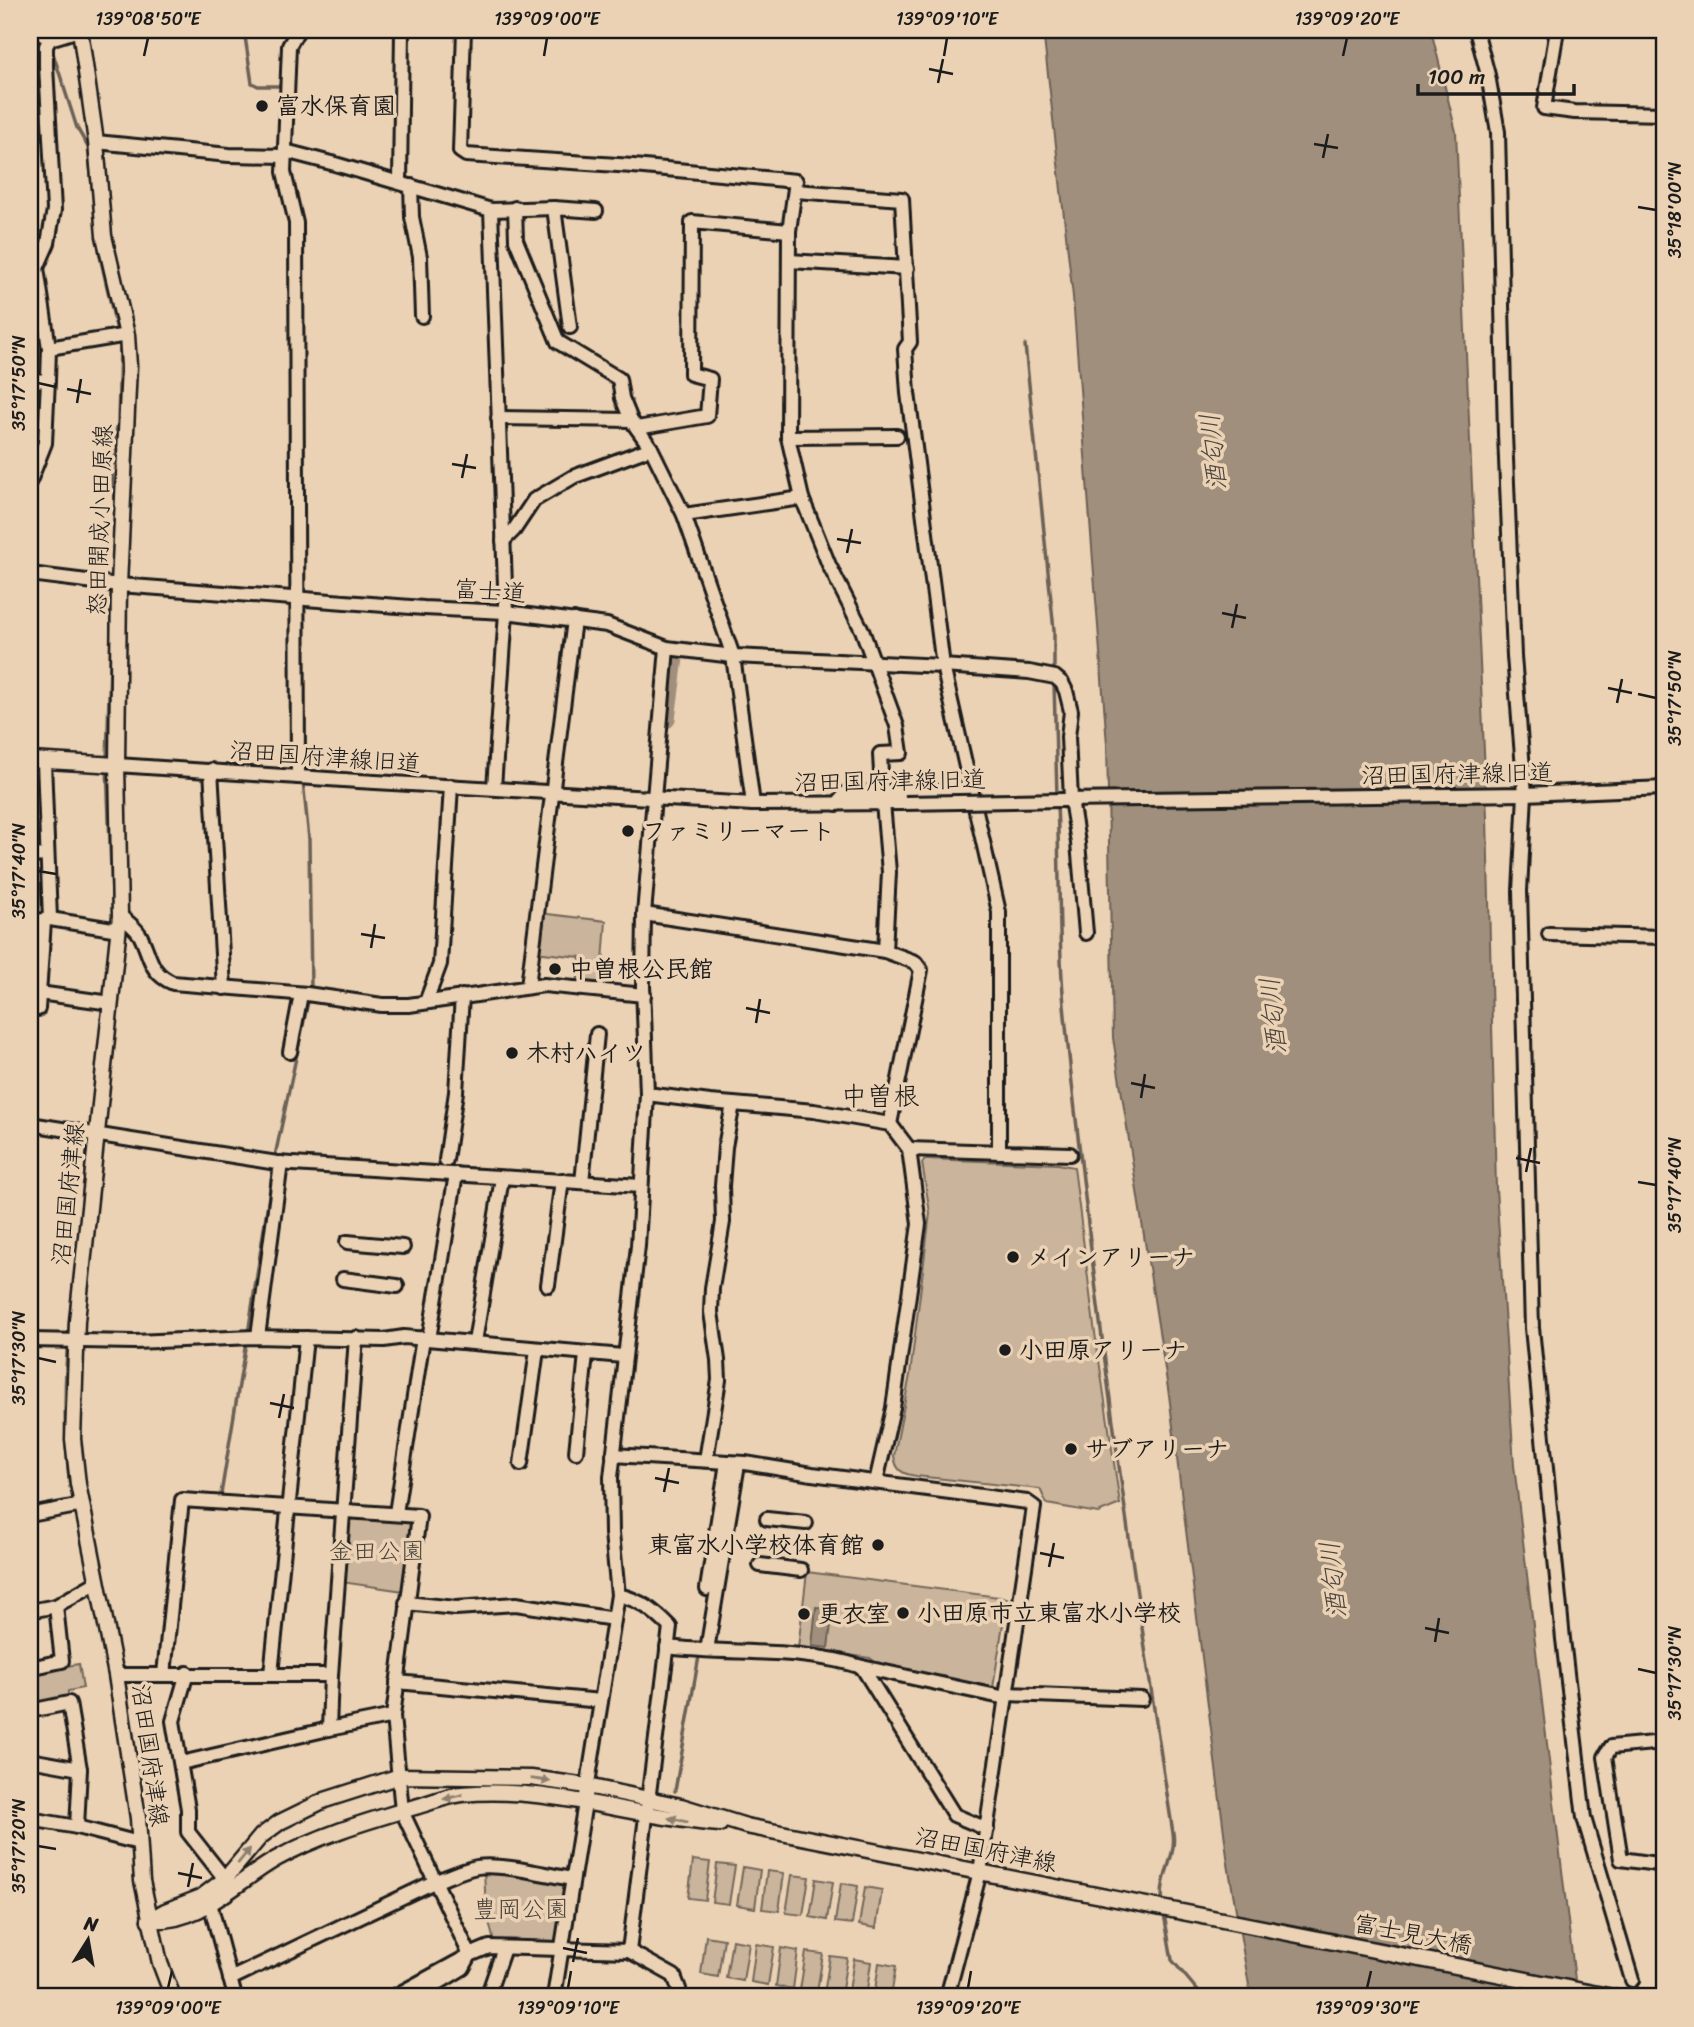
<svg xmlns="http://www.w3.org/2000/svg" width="1694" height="2027" viewBox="0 0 1694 2027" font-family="Sriracha,'Klee One',sans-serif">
  <rect width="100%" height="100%" fill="#ecd2b4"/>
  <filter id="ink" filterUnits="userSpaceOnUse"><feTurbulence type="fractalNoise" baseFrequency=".0143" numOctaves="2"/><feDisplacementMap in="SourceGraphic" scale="14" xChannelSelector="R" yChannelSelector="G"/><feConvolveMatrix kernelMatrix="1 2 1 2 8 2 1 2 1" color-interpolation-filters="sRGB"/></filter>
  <g filter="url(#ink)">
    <g fill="#cab49b" stroke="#73685c" stroke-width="2">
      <polygon points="539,913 606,921 601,989 577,986 580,957 534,952"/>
      <path d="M925,1159L1058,1164L1074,1167L1094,1326L1120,1504L1098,1513L1047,1504L1040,1489L916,1476C903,1474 896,1471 894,1456L910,1375L930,1213L922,1163Z"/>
      <polygon points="347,1513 415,1519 404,1591 341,1582"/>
      <polygon points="807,1572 1007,1598 993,1688 879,1665 870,1658 798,1648"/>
      <polygon points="79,1664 83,1688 68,1691 68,1698 32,1704 30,1672"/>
      <polygon points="693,1860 710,1862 705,1900 688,1898"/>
      <polygon points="717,1864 735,1866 729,1904 712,1902"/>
      <polygon points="743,1867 760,1870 755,1908 737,1905"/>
      <polygon points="484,1871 566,1881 557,1944 494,1942 486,1909"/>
      <polygon points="767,1871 784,1873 779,1911 762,1909"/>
      <polygon points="792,1875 809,1877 803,1915 786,1913"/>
      <polygon points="816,1879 833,1882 827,1920 810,1917"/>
      <polygon points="841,1883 858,1886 852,1924 835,1922"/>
      <polygon points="865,1887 882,1890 876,1928 859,1925"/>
      <polygon points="706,1936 724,1939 718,1977 701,1974"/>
      <polygon points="732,1940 749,1943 743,1981 726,1978"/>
      <polygon points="756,1944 774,1947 768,1985 751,1982"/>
      <polygon points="781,1948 798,1951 793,1989 776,1986"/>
      <polygon points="806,1952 823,1954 817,1992 800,1990"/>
      <polygon points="830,1956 847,1958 841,1996 824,1994"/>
      <polygon points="854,1959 871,1962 866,1997 848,1997"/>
      <polygon points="879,1963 896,1966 891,1997 874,1997"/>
    </g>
    <g fill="#a08f7c" stroke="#6b6156" stroke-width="2">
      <polygon points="1043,30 1431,30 1456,132 1487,817 1496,1188 1514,1465 1577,1997 1251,1997 1228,1864 1169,1395 1113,1038 1107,745 1073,297"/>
      <polygon points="816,1607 833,1609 828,1648 812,1646"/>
    </g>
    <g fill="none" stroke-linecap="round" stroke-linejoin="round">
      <g stroke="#6b6156" stroke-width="3.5">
        <polyline points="244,30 252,83 258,86 283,86"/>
        <polyline points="51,47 77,128 88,147 100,256 120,344 118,424 114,439 112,473 115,502 107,760"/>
        <polyline points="290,168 298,203"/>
        <polyline points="1025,345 1054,630 1054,674"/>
        <polyline points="303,365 304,595"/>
        <polyline points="304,644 304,603"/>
        <polyline points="1054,682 1057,797"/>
        <polyline points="107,768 113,921"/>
        <polyline points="303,781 309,839 311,990"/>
        <path d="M1057,804C1060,868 1058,930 1063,993C1069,1067 1079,1141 1087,1215C1111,1422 1141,1627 1173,1833C1177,1857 1158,1879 1163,1903"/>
        <polyline points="248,1334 275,1156 309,997"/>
        <polyline points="671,1465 722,1469"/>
        <path d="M70,1487C63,1431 64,1374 70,1318"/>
        <polyline points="221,1494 246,1342"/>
        <polyline points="675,1791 708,1606"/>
        <polyline points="1164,1914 1172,1960 1198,1991 1199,1997"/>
        <polyline points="671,1986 675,1997"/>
      </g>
      <polyline stroke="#a08f7c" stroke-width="19" points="666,719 674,658"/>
      <polyline stroke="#c2ae96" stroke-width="12" stroke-dasharray="12 6" stroke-linecap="butt" points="1632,1980 1633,1997"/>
      <g stroke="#1c1c1c" stroke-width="18">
        <g id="minor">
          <polyline points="464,30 460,151 466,155 633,166 796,181 789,231 788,437 802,498 829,565 862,630 897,726 901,753 880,754 882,792"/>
          <polyline points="1476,30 1488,75 1498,132 1505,434 1514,656 1525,794 1520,891 1532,1328 1563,1639 1584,1818 1632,1980"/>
          <polyline points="1557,30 1544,108 1575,112 1664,114"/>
          <polyline points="30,32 40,33 50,39 79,30"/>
          <polyline points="96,142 229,155 285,156"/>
          <polyline points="285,151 335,164 491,210 506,612 494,788"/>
          <polyline points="400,182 402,30"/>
          <polyline points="411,186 412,217 420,257 422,316"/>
          <polyline points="795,191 902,199 910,342 905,349 908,393 943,666 999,912 999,1152"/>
          <polyline points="515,208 516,240 558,342 619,379 622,398 631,420 651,448 684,515 733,656 753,804"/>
          <polyline points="554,208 570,327"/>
          <polyline points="491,210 554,208 596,211"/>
          <polyline points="789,261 907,268"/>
          <polyline points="49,348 37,268 48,243 54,210 46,66 46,46 50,39"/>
          <polyline points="30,381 48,380 49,348 127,335"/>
          <polyline points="498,418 631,420"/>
          <polyline points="637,428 707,416 710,379 691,374 692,222 789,231"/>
          <polyline points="788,437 897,436"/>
          <polyline points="30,481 45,443 48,380"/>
          <polyline points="684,515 802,498"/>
          <polyline points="503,541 514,530 534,500 573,477 651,448"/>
          <polyline points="30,574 119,585 424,608 506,612 607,625 667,648 733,656 943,666 1029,672 1055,677 1062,683 1066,691 1071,711 1068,737 1071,799 1078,843 1086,933"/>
          <polyline points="44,762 50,919"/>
          <polyline points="117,765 358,781 753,804 905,803"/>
          <polyline points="211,770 224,988"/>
          <polyline points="298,777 296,223 284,172 289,46 298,30"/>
          <polyline points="1063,800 1525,794 1664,788"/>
          <polyline points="883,803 889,872 885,951 915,962 921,970 890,1124"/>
          <polyline points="837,804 846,793 972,790"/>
          <polyline points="30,856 47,855"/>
          <polyline points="644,914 885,951"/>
          <path d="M120,916C127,921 135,927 140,935C151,956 149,973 173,983L307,994L382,1005H409L544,985L644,995"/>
          <polyline points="30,922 50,919 119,930"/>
          <polyline points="1549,934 1664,937"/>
          <polyline points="528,986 574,620"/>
          <polyline points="39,993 111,1003"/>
          <polyline points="426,1002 440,964 451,786"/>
          <polyline points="38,1009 44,921"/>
          <polyline points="290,1052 301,994"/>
          <polyline points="647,1094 710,1102 814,1111 890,1124 909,1149 919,1224 893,1408 876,1482"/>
          <polyline points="30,1124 277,1163 641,1186"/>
          <polyline points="909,1149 1070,1154"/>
          <polyline points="446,1160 456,1092 462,996"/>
          <polyline points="582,1182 597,1034"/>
          <polyline points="347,1242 403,1247"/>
          <polyline points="343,1279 397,1286"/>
          <polyline points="548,1285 562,1180"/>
          <polyline points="258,1337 281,1163"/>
          <polyline points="429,1339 456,1174"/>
          <polyline points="30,1340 134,1342 254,1337 384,1340 404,1337 623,1356"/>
          <polyline points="475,1342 502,1178"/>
          <polyline points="576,1452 586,1354"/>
          <polyline points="613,1455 745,1463 812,1474 1027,1502 1034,1507 980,1872 947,1997"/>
          <polyline points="706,1460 719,1380 718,1360 711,1312 712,1288 723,1222 722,1186 725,1147 733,1104"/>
          <polyline points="521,1464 537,1350"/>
          <polyline points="396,1513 423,1338"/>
          <polyline points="30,1515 82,1505"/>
          <polyline points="767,1519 806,1523"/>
          <polyline points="760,1565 801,1570"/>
          <polyline points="707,1589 727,1463"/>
          <path d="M618,1595C641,1600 654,1611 670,1627L629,1951"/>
          <polyline points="406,1603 456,1608 516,1604 614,1619"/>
          <polyline points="30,1611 56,1606 97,1582"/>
          <path d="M667,1647C731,1655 800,1647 862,1667L954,1815L987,1829"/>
          <polyline points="707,1650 738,1464"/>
          <polyline points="30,1665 39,1666 62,1661 56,1606"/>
          <polyline points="862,1667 1006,1698"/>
          <polyline points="187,1673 173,1721 188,1809 188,1832 225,1879"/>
          <polyline points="164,1674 182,1500 419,1516 393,1716"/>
          <polyline points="271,1674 306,1338"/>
          <polyline points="116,1675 331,1675 329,1729 393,1716 402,1811 470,1955 393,1997"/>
          <polyline points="331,1675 356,1338"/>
          <polyline points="397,1682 601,1701"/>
          <polyline points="1006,1694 1142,1699"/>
          <polyline points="30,1711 69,1703 80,1769 77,1827"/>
          <polyline points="1664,1742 1611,1747 1605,1757 1621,1859 1664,1865"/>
          <polyline points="30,1760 80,1769"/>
          <polyline points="181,1763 329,1729"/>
          <polyline points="30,1819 77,1827 139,1843"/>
          <polyline points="210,1903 235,1997"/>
          <path d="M230,1979L434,1882C448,1877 462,1870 477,1867C500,1863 547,1875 572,1879"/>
          <polyline points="415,1997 463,1968 470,1955 489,1947 629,1951 674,1976 679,1989"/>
          <polyline points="487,1997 504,1948"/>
          <polyline points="554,1997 618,1595 612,1533 611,1477 638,1246 647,1094 643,986 644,914 667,648"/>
        </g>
      </g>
      <g stroke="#1c1c1c" stroke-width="19">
        <g id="major">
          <polyline points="80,30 96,142 104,236 127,335 129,366 119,585 117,765 120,916 77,1321 73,1439 78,1484 116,1675 138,1818 142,1881 160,1963 173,1997"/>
          <polyline points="30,760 117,765"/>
          <polyline points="149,1920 165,1911 201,1897 225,1879 261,1836 280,1822 325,1800 400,1776 531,1778 587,1786 681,1806 746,1826 1613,1997"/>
          <path d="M149,1920C200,1924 234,1883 276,1859C319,1835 368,1821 415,1807C430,1803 446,1796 462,1794C549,1785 635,1818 720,1824"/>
        </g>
      </g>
      <use href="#minor" stroke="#ecd2b4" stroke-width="12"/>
      <use href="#major" stroke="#ecd2b4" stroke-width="14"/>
      <g stroke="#1c1c1c" stroke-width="18" stroke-linecap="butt">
        <polyline id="minor-bridge" points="905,803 1063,800"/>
      </g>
      <use href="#minor-bridge" stroke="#ecd2b4" stroke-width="12"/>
    </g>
    <defs><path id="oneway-solid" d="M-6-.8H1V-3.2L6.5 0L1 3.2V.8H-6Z" transform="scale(1.75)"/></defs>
    <g fill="#8e8070">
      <use href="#oneway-solid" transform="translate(541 1780) rotate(8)"/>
      <use href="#oneway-solid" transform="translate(453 1797) rotate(167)"/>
      <use href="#oneway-solid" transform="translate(678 1820) rotate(-169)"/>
      <use href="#oneway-solid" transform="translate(244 1856) rotate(-51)"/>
    </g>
  </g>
  <path fill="none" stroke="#1c1c1c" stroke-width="2.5" d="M144,56L148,38M544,56L547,38M944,56L947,38M1343,56L1347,38M929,69L953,74M938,83L943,59M1314,144L1338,148M1323,158L1328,134M1638,207L1656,210M38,383L56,387M67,389L91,394M77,403L81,379M452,464L476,468M462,478L467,454M837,539L861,543M847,553L852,529M1222,613L1246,618M1232,628L1237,604M1608,688L1632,693M1638,694L1656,698M1617,703L1622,679M38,871L56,874M361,934L385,938M371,948L375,924M746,1008L770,1013M756,1023L760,999M1131,1083L1155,1088M1141,1098L1145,1074M1516,1158L1540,1163M1526,1172L1531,1148M1638,1182L1656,1185M38,1358L56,1362M270,1403L294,1408M279,1418L284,1394M655,1478L679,1483M664,1492L669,1468M1040,1553L1064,1558M1049,1567L1054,1543M1425,1628L1449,1633M1435,1642L1439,1618M1638,1669L1656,1673M38,1846L56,1849M178,1873L202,1878M188,1887L193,1863M563,1948L587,1953M573,1962L578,1938M168,1988L172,1971M568,1988L571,1971M968,1988L971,1971M1367,1988L1371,1971"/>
  <g fill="#1c1c1c" stroke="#ecd2b4" stroke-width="2.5">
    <circle cx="262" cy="106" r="7"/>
    <circle cx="628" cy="831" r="7"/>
    <circle cx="555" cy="969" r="7"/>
    <circle cx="512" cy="1053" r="7"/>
    <circle cx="1013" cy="1257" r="7"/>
    <circle cx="1005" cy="1350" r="7"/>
    <circle cx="1071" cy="1449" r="7"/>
    <circle cx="878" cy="1545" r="7"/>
    <circle cx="903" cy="1613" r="7"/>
    <circle cx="804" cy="1614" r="7"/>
  </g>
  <g text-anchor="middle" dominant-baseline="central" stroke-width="7" stroke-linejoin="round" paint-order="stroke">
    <g font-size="24" font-weight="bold" fill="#1c1c1c" stroke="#ecd2b4" text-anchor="start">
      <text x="276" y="106">富水保育園</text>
      <text x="642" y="831">ファミリーマート</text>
      <text x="569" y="969">中曽根公民館</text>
      <text x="526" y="1053">木村ハイツ</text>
      <text x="1027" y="1257">メインアリーナ</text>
      <text x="1019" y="1350">小田原アリーナ</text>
      <text x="1085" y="1449">サブアリーナ</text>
      <text x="864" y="1545" text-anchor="end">東富水小学校体育館</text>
      <text x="917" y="1613">小田原市立東富水小学校</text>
      <text x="818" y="1614">更衣室</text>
    </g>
    <g font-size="24" fill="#1c1c1c" stroke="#ecd2b4">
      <text transform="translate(100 520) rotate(-88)">怒田開成小田原線</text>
      <text transform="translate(490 591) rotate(4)">富士道</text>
      <text transform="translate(325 757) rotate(4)">沼田国府津線旧道</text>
      <text transform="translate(1457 774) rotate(-1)">沼田国府津線旧道</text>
      <text transform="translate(890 781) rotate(-1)">沼田国府津線旧道</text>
      <text transform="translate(68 1194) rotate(-84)">沼田国府津線</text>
      <text transform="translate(150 1755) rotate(82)">沼田国府津線</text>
      <text transform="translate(986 1850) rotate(11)">沼田国府津線</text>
      <text transform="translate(1413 1934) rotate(11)">富士見大橋</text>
    </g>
    <g font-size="24" fill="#48423c" stroke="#ecd2b4">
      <text x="377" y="1551">金田公園</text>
      <text x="521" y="1909">豊岡公園</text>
    </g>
    <g font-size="26" font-style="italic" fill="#4a443e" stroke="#ecd2b4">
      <text transform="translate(1213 452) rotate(-96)">酒匂川</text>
      <text transform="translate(1273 1016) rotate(-96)">酒匂川</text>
      <text transform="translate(1333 1580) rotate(-96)">酒匂川</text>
    </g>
    <g font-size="26" fill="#1c1c1c" stroke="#ecd2b4">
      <text x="880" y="1096">中曽根</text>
    </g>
  </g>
  <rect width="1694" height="2027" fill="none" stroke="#ecd2b4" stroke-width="77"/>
  <g transform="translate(88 1940) rotate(11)" stroke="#ecd2b4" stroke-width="5" paint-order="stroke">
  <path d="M0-5L12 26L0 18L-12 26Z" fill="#1c1c1c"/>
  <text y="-10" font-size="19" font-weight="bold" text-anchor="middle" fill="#1c1c1c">N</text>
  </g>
  <path d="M1418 84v10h156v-10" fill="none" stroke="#1c1c1c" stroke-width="3.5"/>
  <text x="1428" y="84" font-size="21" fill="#1c1c1c" stroke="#ecd2b4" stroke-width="5" paint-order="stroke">100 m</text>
  <rect x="38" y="38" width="1618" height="1950" fill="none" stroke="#1c1c1c" stroke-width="2.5"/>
  <g font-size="18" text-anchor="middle" fill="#1c1c1c">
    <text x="148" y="25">139°08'50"E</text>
    <text x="547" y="25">139°09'00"E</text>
    <text x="947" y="25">139°09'10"E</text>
    <text x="1347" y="25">139°09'20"E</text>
    <text transform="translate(1675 210) rotate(-90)" y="6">35°18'00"N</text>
    <text transform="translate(19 383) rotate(-90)" y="6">35°17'50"N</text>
    <text transform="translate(1675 698) rotate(-90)" y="6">35°17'50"N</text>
    <text transform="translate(19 871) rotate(-90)" y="6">35°17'40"N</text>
    <text transform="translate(1675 1185) rotate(-90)" y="6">35°17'40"N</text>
    <text transform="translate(19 1358) rotate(-90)" y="6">35°17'30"N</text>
    <text transform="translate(1675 1673) rotate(-90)" y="6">35°17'30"N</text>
    <text transform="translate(19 1846) rotate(-90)" y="6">35°17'20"N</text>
    <text x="168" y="2014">139°09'00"E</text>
    <text x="568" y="2014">139°09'10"E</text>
    <text x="968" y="2014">139°09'20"E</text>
    <text x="1367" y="2014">139°09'30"E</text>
  </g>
</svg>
